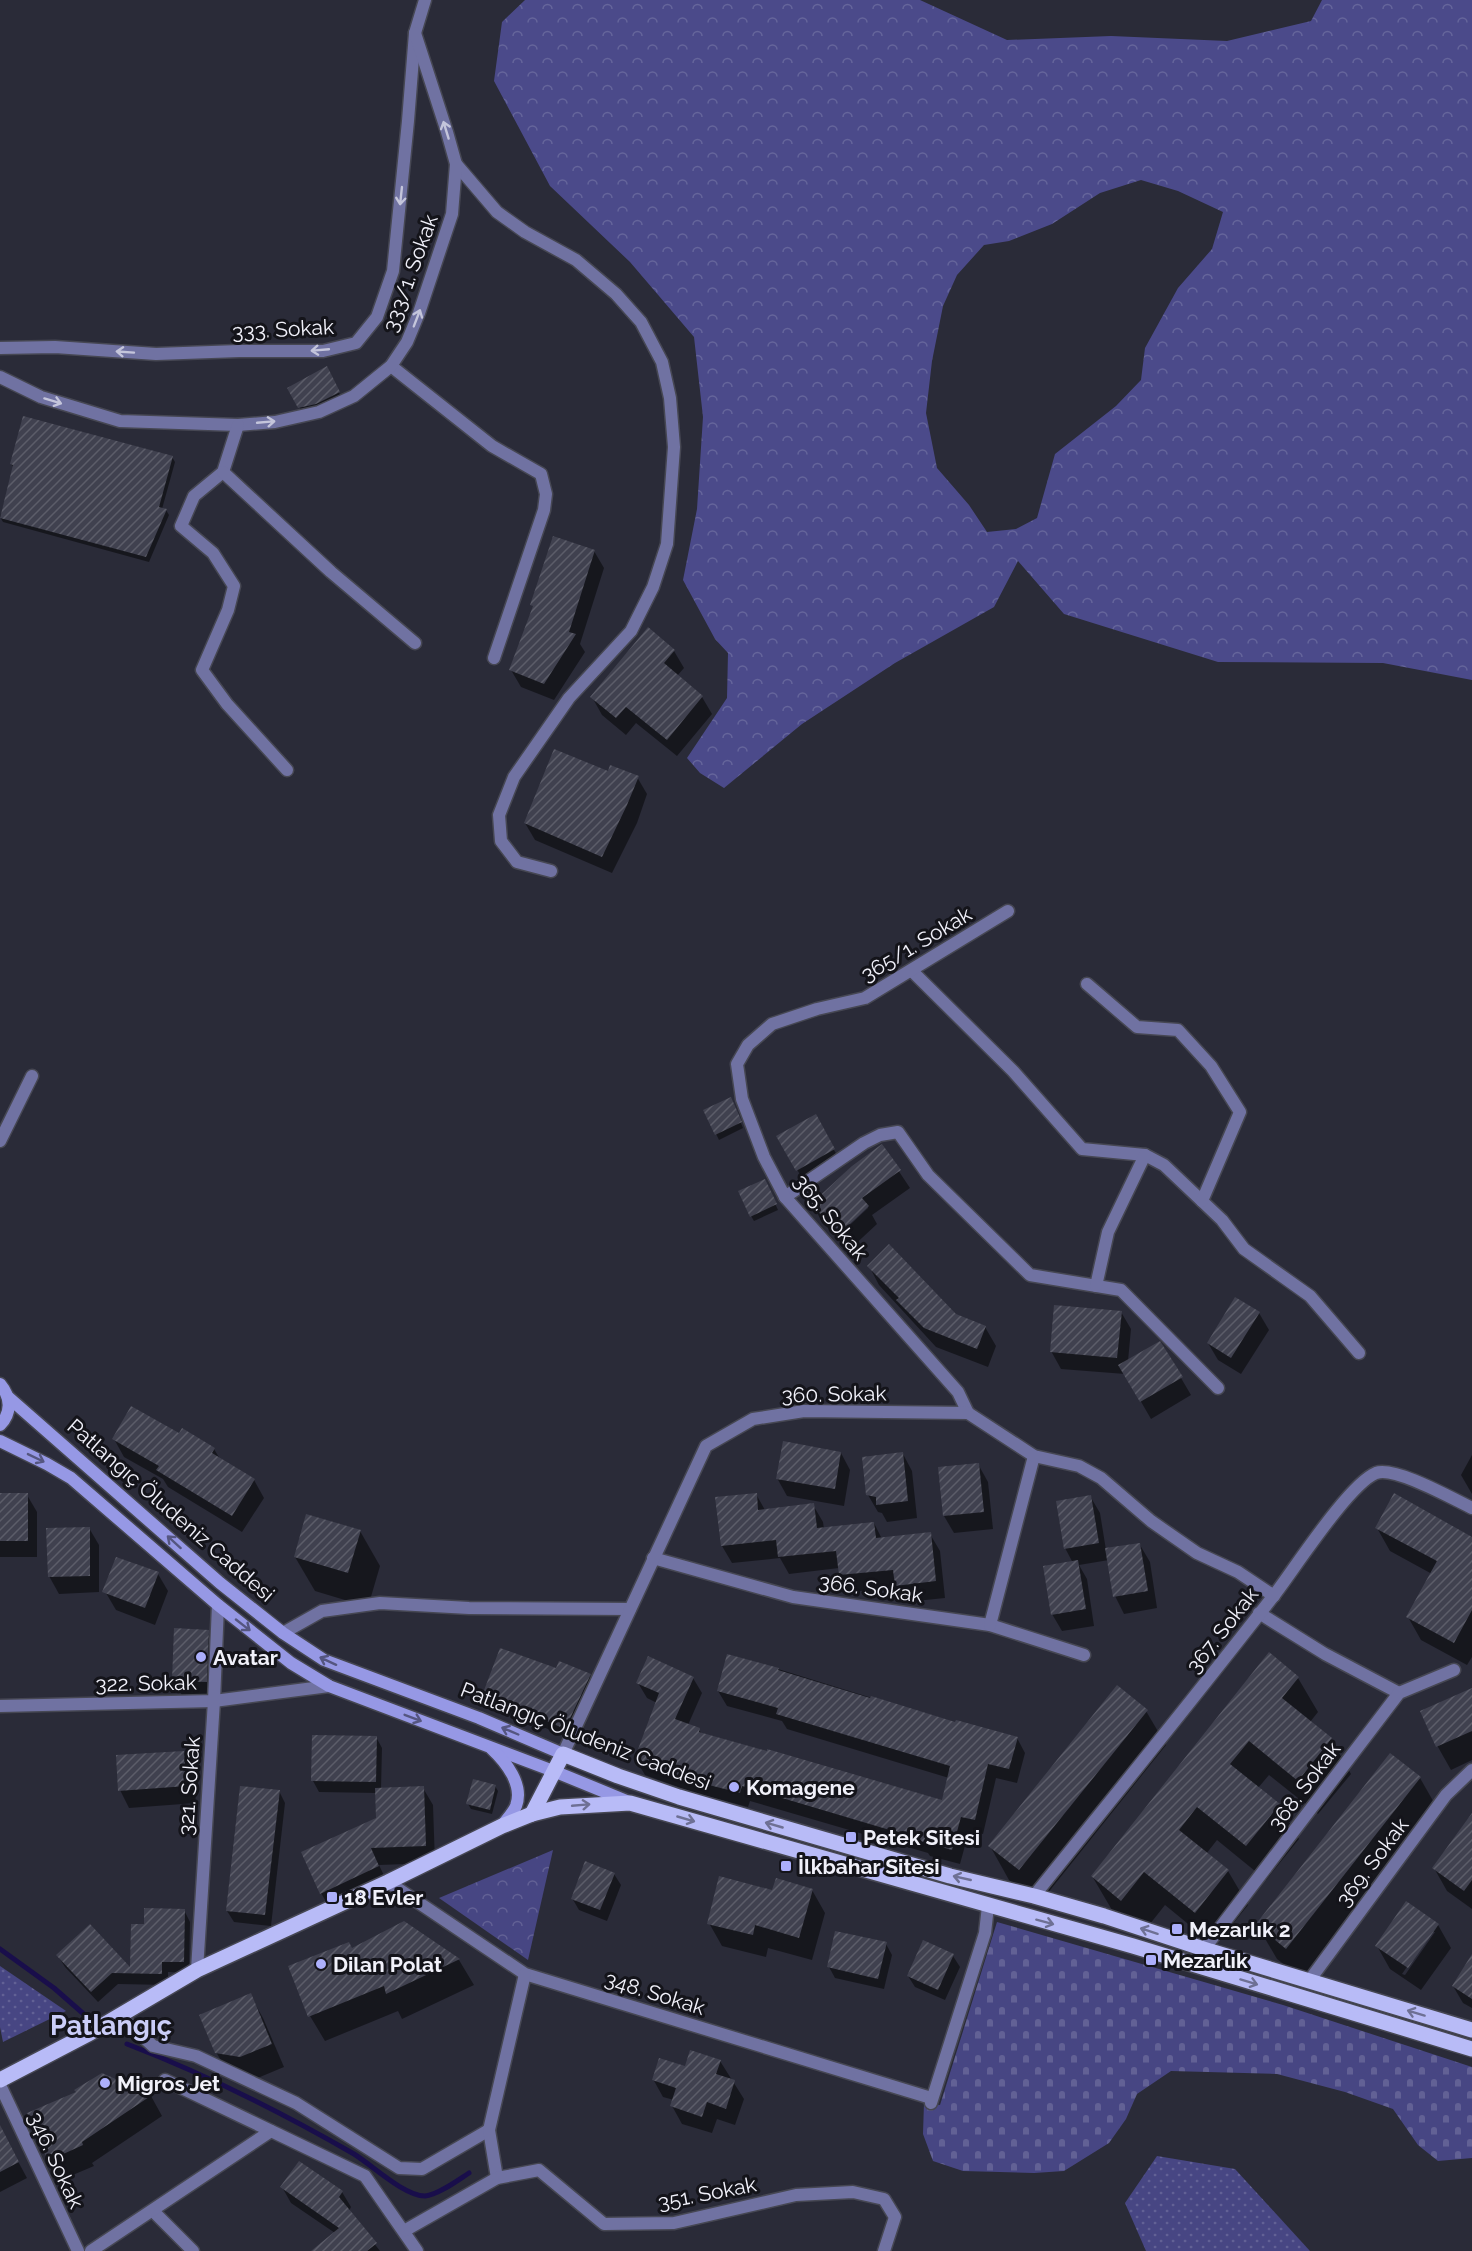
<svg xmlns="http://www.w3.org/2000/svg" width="1472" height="2251" viewBox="0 0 1472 2251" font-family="Raleway,sans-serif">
  <defs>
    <pattern id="grass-dots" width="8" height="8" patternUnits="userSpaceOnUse" patternTransform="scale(1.5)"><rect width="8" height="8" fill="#474683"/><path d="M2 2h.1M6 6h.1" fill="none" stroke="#626195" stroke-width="1.8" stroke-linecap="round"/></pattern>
    <pattern id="forest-crowns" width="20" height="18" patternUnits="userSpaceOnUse" patternTransform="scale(1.5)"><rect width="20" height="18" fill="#4b4a8a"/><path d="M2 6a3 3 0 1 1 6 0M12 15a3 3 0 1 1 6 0" fill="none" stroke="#65659b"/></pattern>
    <pattern id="cemetery-stones" width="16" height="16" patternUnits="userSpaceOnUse" patternTransform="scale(1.5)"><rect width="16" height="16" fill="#474683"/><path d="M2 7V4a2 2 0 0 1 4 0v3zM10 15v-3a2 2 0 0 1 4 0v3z" fill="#626195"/></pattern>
    <pattern id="park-crowns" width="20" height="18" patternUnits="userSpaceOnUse" patternTransform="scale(1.5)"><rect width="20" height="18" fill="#474683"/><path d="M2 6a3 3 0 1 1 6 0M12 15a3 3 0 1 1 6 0" fill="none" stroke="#626195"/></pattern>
    <pattern id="building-hatch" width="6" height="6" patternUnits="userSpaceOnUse" patternTransform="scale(1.5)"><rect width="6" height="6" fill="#40414f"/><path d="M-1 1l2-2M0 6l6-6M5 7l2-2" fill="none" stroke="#5c5d69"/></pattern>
  </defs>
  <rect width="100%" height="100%" fill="#2a2b38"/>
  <g fill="url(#grass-dots)">
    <polygon points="0,1966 66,2011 3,2042 0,2027"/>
    <polygon points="1157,2156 1235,2169 1310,2251 1146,2251 1125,2203"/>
  </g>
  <path fill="url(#forest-crowns)" fill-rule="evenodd" d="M525,0H920L1007,40L1111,36L1227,41L1311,21L1322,0H1472V680L1383,663L1218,662L1064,614L1018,561L994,607L895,663L802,724L724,788L700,773L687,758L727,698L728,653L715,639L683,580L697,509L703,417L694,337L630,262L550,186L494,81L502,22ZM1141,180L1178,191L1223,212L1212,249L1178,288L1145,348L1141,380L1116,406L1055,454L1037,518L1016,529L987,532L969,505L937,468L926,413L932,361L943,306L957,275L984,245L1009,241L1052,224L1100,193Z"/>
  <polygon fill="url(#cemetery-stones)" points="997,1922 1283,2005 1472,2067 1472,2158 1438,2161 1418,2145 1393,2109 1345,2092 1277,2074 1171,2071 1137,2094 1126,2119 1109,2143 1064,2171 1034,2173 963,2171 933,2161 923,2134 924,2103 940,2105"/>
  <polygon fill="url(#park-crowns)" points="553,1850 528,1960 439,1898"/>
  <g fill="#0007" fill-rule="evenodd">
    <polygon points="332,379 345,404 306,419 289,388"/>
    <polygon points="172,457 175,462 162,509 166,510 169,515 149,562 3,522 0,517 14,468 11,464"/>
    <polygon points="594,551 604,568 580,644 585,652 554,700 521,687 511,670 534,607 532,605"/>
    <polygon points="674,651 684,668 677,676 702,697 712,714 677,756 636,723 626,735 602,715 592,697"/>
    <polygon points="609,773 637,777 647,794 637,823 612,873 535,840 525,823"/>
    <polygon points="733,1104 743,1128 719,1140 705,1111"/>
    <polygon points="815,1116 843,1166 807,1187 778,1136"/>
    <polygon points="882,1146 910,1188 872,1215 877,1224 849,1250 837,1237 868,1208 868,1204 835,1235 822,1222 813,1205"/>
    <polygon points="767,1186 778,1210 754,1221 751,1216"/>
    <polygon points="869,1266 955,1316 985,1327 996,1346 988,1367 936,1347 879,1285"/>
    <polygon points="1121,1312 1131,1329 1128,1361 1181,1378 1191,1395 1151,1419 1125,1374 1061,1369 1051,1351"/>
    <polygon points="1259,1313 1269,1330 1241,1374 1218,1360 1208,1343"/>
    <polygon points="179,1435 214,1449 220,1459 254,1480 264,1498 242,1532 168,1487 163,1479 124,1457 114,1439"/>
    <polygon points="841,1453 850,1470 844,1506 787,1496 777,1478"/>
    <polygon points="903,1454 912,1471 917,1518 887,1522 882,1513 878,1512 868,1495"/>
    <polygon points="1472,1455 1472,1494 1461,1475"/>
    <polygon points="978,1464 988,1482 993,1529 954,1533 944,1516"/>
    <polygon points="756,1494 765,1510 813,1505 823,1522 824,1529 874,1523 882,1539 930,1534 940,1551 945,1598 906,1602 897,1587 850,1592 840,1575 839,1568 789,1574 780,1558 732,1563 722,1546"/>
    <polygon points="0,1495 27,1495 37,1512 37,1557 0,1557"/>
    <polygon points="1090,1496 1100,1513 1106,1550 1140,1545 1150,1562 1157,1608 1124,1614 1115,1596 1109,1560 1079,1565 1087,1579 1094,1626 1062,1631 1052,1614 1073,1563 1065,1548"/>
    <polygon points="89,1528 99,1545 99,1592 59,1594 49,1576"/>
    <polygon points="1377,1528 1472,1539 1472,1657 1467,1665 1421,1640 1408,1617 1432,1574 1390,1551"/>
    <polygon points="360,1531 380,1566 368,1607 315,1591 295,1557"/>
    <polygon points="158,1574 168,1591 155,1625 116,1610 106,1593"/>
    <polygon points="208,1632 218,1649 216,1699 183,1697 173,1680"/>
    <polygon points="778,1669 956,1724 1017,1738 1025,1753 1017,1783 996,1778 983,1834 969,1831 960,1864 930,1856 928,1853 750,1801 748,1807 692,1792 645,1775 636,1760 657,1703 647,1698 638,1683 693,1678 702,1693 688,1725 699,1730 702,1734 944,1802 949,1778 787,1729 782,1721 727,1706 718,1691"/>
    <polygon points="557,1670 590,1676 596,1687 572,1739 543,1727 540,1722 491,1704 485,1693"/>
    <polygon points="1298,1678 1318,1712 1310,1722 1331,1739 1351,1774 1318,1814 1269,1775 1258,1788 1279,1805 1299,1839 1266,1880 1217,1840 1206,1854 1228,1871 1248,1905 1215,1946 1165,1905 1142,1934 1112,1910 1092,1876"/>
    <polygon points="1472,1693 1472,1760 1451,1770 1438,1747 1422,1712"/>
    <polygon points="1146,1711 1166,1745 1039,1904 1009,1880 990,1846"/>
    <polygon points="376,1737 382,1748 381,1789 423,1788 433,1805 435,1863 379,1865 388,1884 331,1910 321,1893 378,1819 377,1793 319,1792 313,1781"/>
    <polygon points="184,1752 193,1769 196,1803 129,1808 120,1790"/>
    <polygon points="1420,1778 1440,1813 1307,1982 1277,1959 1257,1925"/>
    <polygon points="495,1786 498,1791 492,1814 471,1809 468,1804"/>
    <polygon points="279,1791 285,1803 271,1926 234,1922 227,1911"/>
    <polygon points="1472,1832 1472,1909 1447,1891 1434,1868"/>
    <polygon points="614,1874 621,1885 607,1921 579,1910 572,1898"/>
    <polygon points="812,1890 825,1913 812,1960 768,1948 766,1957 722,1946 709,1923 774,1892"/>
    <polygon points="184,1910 190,1922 189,1973 168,1972 168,1985 118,1984 98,2002 65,1967 58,1956 132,1970 146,1926"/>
    <polygon points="404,1923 459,1960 474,1985 402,2019 398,2011 325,2041 310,2016 352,1949"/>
    <path d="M1438,1925L1451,1948L1421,1990L1390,1969L1377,1946ZM1431,1932H1435L1405,1975L1402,1974Z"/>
    <polygon points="923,1942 953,1956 960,1967 945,2000 915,1987 908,1976"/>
    <polygon points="886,1944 892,1955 884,1989 835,1978 829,1967"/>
    <polygon points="1472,1957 1472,2008 1463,2003 1453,1986"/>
    <polygon points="250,1995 263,2018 284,2067 253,2080 230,2076 216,2052"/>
    <polygon points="720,2061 744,2099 735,2125 717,2119 712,2133 682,2124 672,2106 674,2100 663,2097 653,2079 685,2068"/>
    <polygon points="102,2075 151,2096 162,2116 92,2163 94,2166 61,2180 50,2160 78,2093"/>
    <polygon points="0,2128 27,2178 0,2192"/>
    <polygon points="282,2187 342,2192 351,2207 349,2211 380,2251 323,2251 335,2233 291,2203"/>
  </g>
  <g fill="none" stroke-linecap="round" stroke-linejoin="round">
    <g stroke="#190e4b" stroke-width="5">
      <polyline points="0,1949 54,1988 86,2016"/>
      <path d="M127,2044C205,2074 281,2112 354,2154C372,2165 404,2196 425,2196C438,2195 458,2180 469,2173"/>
    </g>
  </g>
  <g fill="url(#building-hatch)">
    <polygon points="327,366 340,392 316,404 298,408 287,388"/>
    <polygon points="23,416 173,456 159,507 167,509 146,557 0,518 13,465 10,464"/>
    <polygon points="553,536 595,550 569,632 576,634 544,684 509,670 533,606 530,605"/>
    <polygon points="648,627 675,650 664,663 703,696 667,740 626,707 616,718 590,697"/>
    <polygon points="554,749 608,771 610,765 639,776 627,805 602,857 524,823"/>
    <polygon points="731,1097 742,1122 715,1135 703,1110"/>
    <polygon points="816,1114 835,1149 796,1171 776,1136"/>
    <polygon points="882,1144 901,1170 862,1198 869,1206 839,1234 811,1204 852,1166"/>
    <polygon points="765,1179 777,1204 750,1217 738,1191"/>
    <polygon points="889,1244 956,1314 986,1326 977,1349 924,1328 896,1300 899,1298 867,1266"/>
    <polygon points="1235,1297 1260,1312 1231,1358 1207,1343"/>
    <polygon points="1054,1305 1122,1311 1117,1358 1050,1352"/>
    <polygon points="1160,1341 1183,1377 1140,1402 1118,1365"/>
    <polygon points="131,1406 179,1433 182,1428 215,1448 212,1453 255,1479 232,1516 156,1470 159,1466 112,1439"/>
    <polygon points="783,1441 841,1452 835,1489 776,1479"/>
    <polygon points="903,1452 908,1501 876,1505 876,1497 866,1495 862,1457"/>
    <polygon points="979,1463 984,1512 943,1516 938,1467"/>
    <rect x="0" y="1493" width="28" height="48"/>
    <polygon points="757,1493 758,1510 814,1503 817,1528 874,1522 876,1538 931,1532 936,1581 895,1586 893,1570 839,1575 836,1551 778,1557 776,1540 721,1546 715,1497"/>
    <polygon points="1394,1493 1472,1537 1472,1610 1454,1643 1406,1617 1437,1561 1375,1528"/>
    <polygon points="1091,1495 1099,1543 1064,1549 1056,1501"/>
    <polygon points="306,1514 361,1530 348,1573 294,1557"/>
    <polygon points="90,1527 90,1576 48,1577 46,1528"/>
    <polygon points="1140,1543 1148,1591 1113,1597 1105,1548"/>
    <polygon points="116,1557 159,1572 145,1608 102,1592"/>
    <polygon points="1078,1560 1086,1609 1051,1615 1043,1566"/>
    <polygon points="174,1628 209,1630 207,1682 172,1681"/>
    <polygon points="500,1648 556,1668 559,1661 591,1674 565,1729 535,1716 536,1712 483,1693"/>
    <polygon points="1269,1652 1299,1677 1282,1698 1332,1738 1298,1781 1249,1741 1230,1764 1280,1804 1246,1846 1197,1807 1179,1830 1229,1870 1195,1913 1144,1872 1121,1901 1091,1876"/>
    <polygon points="727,1654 779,1668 778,1670 870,1698 871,1696 955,1722 956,1720 1018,1737 1009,1769 988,1764 975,1820 961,1817 952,1850 920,1841 920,1839 742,1786 740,1793 682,1778 634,1760 659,1693 636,1683 648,1656 694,1677 675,1719 700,1728 699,1732 767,1751 767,1749 942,1800 950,1766 776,1714 778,1708 717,1691"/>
    <polygon points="1117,1685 1148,1710 1019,1870 988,1846"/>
    <polygon points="1472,1688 1472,1731 1436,1747 1420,1711"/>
    <polygon points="312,1735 377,1736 376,1782 311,1781"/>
    <polygon points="184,1751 187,1786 118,1791 116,1755"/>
    <polygon points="1390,1753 1421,1777 1286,1949 1256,1924"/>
    <polygon points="473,1779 496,1785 490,1810 466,1804"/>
    <polygon points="240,1786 280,1790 265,1915 226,1911"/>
    <polygon points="424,1786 426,1846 371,1848 379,1866 320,1894 301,1852 376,1818 375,1788"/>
    <polygon points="1472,1813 1472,1880 1464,1891 1432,1868"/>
    <polygon points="585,1861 615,1873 600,1910 571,1899"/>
    <polygon points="719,1876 772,1890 776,1878 813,1889 799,1938 755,1925 753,1935 707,1924"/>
    <polygon points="1406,1901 1439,1924 1408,1968 1375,1946"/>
    <polygon points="144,1908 185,1909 184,1962 162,1962 162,1974 112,1973 91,1992 56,1955 90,1924 130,1967 131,1924 144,1924"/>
    <polygon points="404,1921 460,1959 386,1994 384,1986 308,2017 288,1966 349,1942 352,1948"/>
    <polygon points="835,1931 887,1942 878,1979 827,1967"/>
    <polygon points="923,1940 954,1954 938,1990 907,1976"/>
    <polygon points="1472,1954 1472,1999 1452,1986"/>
    <polygon points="251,1993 272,2044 240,2057 215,2053 199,2015"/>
    <polygon points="690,2050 721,2060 716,2074 735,2080 726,2109 707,2102 702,2117 670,2106 676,2088 652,2080 659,2058 685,2066"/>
    <polygon points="102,2073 152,2095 82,2142 83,2145 48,2161 27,2113 76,2092 74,2090"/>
    <polygon points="0,2125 19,2162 0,2172"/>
    <polygon points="299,2161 343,2191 339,2197 377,2243 367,2251 311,2251 339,2228 280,2187"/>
  </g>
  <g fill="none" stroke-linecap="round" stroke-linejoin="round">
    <g stroke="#464753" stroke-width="15">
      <g id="minor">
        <polyline points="456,164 497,212 525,232 576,260 616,294 641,322 662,362 670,398 674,447 667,544 653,587 631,631 569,698 514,777 499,815 501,841 517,862 551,871"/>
        <polyline points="0,348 55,347 156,354 239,351 323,351 356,343 377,317 393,271 408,121 415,33 425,0"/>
        <polyline points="391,366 492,446 541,474 546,494 544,510 494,658"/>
        <polyline points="0,377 41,397 120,421 238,425 275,422 319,412 354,396 391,366 407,342 419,313 452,214 456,164 447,132 415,33"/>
        <polyline points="238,425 223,472 194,496 181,526 213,553 234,586 228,610 202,670 227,704 287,770"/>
        <polyline points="223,472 331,572 415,643"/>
        <polyline points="912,971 1013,1071 1082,1149 1145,1155 1164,1165 1222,1220 1244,1249 1310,1296 1359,1353"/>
        <polyline points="1087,984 1137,1027 1178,1030 1211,1066 1240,1112 1202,1201"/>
        <polyline points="0,1141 32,1076"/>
        <polyline points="785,1197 864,1143 880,1135 898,1132 928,1175 1030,1275 1121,1290 1218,1388"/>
        <polyline points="1096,1286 1108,1232 1145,1155"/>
        <polyline points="968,1413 958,1392 785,1197 764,1157 742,1099 737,1064 748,1045 772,1024 817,1009 865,998 1008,911"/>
        <polyline points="653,1558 793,1597 990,1625 1084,1655"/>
        <polyline points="1259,1613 1325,1654 1399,1693"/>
        <polyline points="990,1625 1034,1456"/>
        <polyline points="283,1633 322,1611 380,1603 469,1608 630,1609"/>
        <polyline points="0,1706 214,1701 329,1686"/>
        <polyline points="563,1754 706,1446 753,1419 804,1411 968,1413 1034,1456 1079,1466 1101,1478 1151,1521 1197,1553 1238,1572 1274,1596"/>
        <polyline points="388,1882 525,1974 931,2098"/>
        <path d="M1034,1896C1115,1795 1196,1696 1275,1594C1295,1568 1349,1484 1376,1473C1395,1466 1453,1499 1472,1508"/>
        <polyline points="1204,1949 1399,1693 1454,1670"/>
        <polyline points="197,1970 214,1701 218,1605"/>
        <polyline points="1309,1981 1446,1795 1472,1770"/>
        <polyline points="119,2015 153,2046 196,2056 296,2103 399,2168 422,2169 489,2130"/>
        <polyline points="165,2080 365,2176 417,2251"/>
        <polyline points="0,2085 78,2251"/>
        <polyline points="931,2103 985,1933 988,1906"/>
        <polyline points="497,2178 489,2130 525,1974"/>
        <polyline points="153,2211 193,2251"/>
        <polyline points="404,2231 497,2178 539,2170 604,2224 674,2223 796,2195 853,2192 884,2199 895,2217 884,2251"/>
        <polyline points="91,2251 271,2131"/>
      </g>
    </g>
    <g stroke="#464753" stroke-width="15">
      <g id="secondary">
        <path d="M0,1384C11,1397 12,1413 0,1425"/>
        <polyline points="8,1397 220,1583 283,1633 324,1660 479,1718 563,1754"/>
        <polyline points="0,1441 47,1464 71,1478 218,1605 291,1663 329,1686 556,1772 629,1802"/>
        <path d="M492,1749C506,1762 524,1785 516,1806C513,1813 506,1820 502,1826"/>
      </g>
    </g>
    <g stroke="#464753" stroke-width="18">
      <g id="primary">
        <polyline points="532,1814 563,1754 618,1776 679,1797 950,1876 1034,1896 1104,1916 1210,1951 1472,2030"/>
        <polyline points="0,2080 90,2033 197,1970 388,1882 502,1826 532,1814 560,1807 630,1803 1133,1946 1472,2049"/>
      </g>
    </g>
    <use href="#minor" stroke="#7072a2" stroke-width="12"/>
    <use href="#secondary" stroke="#9698e5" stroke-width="12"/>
    <use href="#primary" stroke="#b8bbf7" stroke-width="15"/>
  </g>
  <defs><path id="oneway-shaft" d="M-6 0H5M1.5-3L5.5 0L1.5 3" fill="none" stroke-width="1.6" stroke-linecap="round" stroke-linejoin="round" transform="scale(1.5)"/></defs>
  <g stroke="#c4c5db">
    <use href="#oneway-shaft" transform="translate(446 130) rotate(-107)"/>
    <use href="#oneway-shaft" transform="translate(401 196) rotate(96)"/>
    <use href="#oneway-shaft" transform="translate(417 318) rotate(-69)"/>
    <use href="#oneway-shaft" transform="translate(320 350) rotate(175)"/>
    <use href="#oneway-shaft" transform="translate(125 352) rotate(-176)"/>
    <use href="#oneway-shaft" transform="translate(53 401) rotate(17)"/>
    <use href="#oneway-shaft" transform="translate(266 422) rotate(-5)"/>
  </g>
  <g stroke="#555680">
    <use href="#oneway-shaft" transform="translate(36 1458) rotate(26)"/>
    <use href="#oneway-shaft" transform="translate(174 1542) rotate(-138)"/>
    <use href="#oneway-shaft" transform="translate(243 1625) rotate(38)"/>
    <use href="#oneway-shaft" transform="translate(328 1661) rotate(-155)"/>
    <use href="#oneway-shaft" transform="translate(413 1718) rotate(21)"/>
    <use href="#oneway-shaft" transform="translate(510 1731) rotate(-157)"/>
  </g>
  <g stroke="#6e7094">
    <use href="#oneway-shaft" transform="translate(581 1805) rotate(-5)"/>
    <use href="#oneway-shaft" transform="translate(686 1819) rotate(16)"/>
    <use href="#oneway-shaft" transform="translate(774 1825) rotate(-164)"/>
    <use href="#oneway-shaft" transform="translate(962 1878) rotate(-167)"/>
    <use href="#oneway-shaft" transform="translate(1045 1922) rotate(15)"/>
    <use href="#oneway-shaft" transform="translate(1149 1931) rotate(-162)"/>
    <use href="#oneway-shaft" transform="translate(1249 1982) rotate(17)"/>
    <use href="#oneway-shaft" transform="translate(1416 2013) rotate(-163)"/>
  </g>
  <g fill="#acaffb" stroke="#14141a" stroke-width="2">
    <circle cx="201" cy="1657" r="6"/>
    <circle cx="734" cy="1787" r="6"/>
    <rect x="845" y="1831" width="12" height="12" rx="3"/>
    <rect x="780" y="1860" width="12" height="12" rx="3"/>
    <rect x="326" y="1891" width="12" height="12" rx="3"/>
    <rect x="1171" y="1923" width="12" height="12" rx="3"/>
    <rect x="1145" y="1954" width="12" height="12" rx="3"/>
    <circle cx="321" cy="1964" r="6"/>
    <circle cx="105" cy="2083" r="6"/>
  </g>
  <g text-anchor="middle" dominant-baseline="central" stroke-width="6" stroke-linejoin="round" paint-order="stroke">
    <g font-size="21" fill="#f1f1fa" stroke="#14141a">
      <text transform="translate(410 273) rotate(-70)">333/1. Sokak</text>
      <text transform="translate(283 329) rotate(-3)">333. Sokak</text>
      <text transform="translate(916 944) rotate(-31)">365/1. Sokak</text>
      <text transform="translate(831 1217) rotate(51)">365. Sokak</text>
      <text transform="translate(834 1394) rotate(-1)">360. Sokak</text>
      <text transform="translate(171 1510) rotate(41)">Patlangıç Öludeniz Caddesi</text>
      <text transform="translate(871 1588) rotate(8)">366. Sokak</text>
      <text transform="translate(1222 1630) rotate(-52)">367. Sokak</text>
      <text transform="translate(146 1683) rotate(-1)">322. Sokak</text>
      <text transform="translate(586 1736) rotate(21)">Patlangıç Öludeniz Caddesi</text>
      <text transform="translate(189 1786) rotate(-86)">321. Sokak</text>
      <text transform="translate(1304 1786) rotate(-53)">368. Sokak</text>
      <text transform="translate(1372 1862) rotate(-53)">369. Sokak</text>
      <text transform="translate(655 1993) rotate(17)">348. Sokak</text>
      <text transform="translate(56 2160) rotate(65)">346. Sokak</text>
      <text transform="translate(707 2193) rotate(-11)">351. Sokak</text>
    </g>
    <g font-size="21" font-weight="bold" fill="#f1f1fa" stroke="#14141a" text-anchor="start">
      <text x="213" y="1657">Avatar</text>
      <text x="746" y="1787">Komagene</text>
      <text x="863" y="1837">Petek Sitesi</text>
      <text x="798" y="1866">İlkbahar Sitesi</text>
      <text x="344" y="1897">18 Evler</text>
      <text x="1189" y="1929">Mezarlık 2</text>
      <text x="1163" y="1960">Mezarlık</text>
      <text x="333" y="1964">Dilan Polat</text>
      <text x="117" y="2083">Migros Jet</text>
    </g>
    <g font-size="27" font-weight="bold" fill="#cacdf8" stroke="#14141a">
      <text x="111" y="2025">Patlangıç</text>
    </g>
  </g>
</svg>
